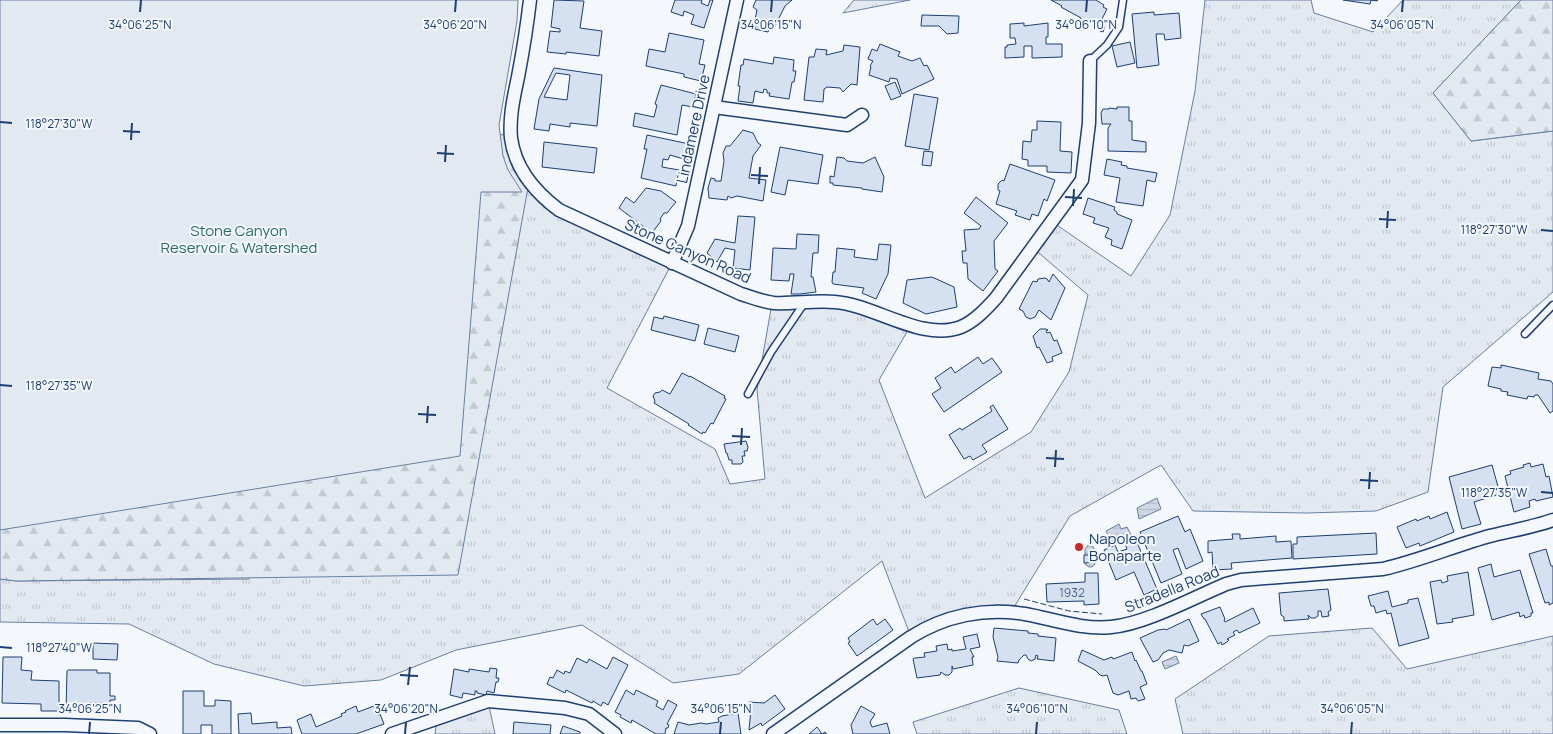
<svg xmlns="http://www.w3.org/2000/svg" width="1553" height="734" viewBox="0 0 1553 734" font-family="Manrope,sans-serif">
  <defs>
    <pattern id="grass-tufts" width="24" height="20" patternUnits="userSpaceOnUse" patternTransform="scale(1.25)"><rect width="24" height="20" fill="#e3e9f0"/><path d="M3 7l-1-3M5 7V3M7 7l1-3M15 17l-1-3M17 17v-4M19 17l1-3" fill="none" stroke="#c2c9d1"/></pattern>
    <pattern id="forest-firs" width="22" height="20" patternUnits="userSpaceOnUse" patternTransform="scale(1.25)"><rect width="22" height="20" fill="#e3e9f0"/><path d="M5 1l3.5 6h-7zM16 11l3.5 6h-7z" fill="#c2c9d1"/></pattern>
    <pattern id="water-rules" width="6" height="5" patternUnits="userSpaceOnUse" patternTransform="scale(1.25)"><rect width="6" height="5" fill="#cfd7e4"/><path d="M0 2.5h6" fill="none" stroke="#b1bac7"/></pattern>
  </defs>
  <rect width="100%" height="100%" fill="#f4f7fb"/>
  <g fill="url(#grass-tufts)" stroke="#687fa3">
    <polygon points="854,0 910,0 843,13"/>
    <polygon points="1205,0 1311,0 1314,13 1373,32 1403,0 1521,0 1433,93 1471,141 1553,131 1553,292 1443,387 1428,492 1376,511 1306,513 1193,511 1161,465 1070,516 1011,612 995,611 911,637 882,561 739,674 673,683 582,625 456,650 381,680 304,686 214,664 129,624 0,622 0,579 16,581 249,579 529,182 543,198 672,263 607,388 715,449 730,484 765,479 757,389 772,303 836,302 911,325 879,380 925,498 1031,432 1069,372 1088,295 1033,248 1051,221 1131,276 1170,215 1195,91"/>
    <polygon points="1372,628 1407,669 1553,636 1553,734 1183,734 1175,699 1269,636"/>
    <polygon points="1019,688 1119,710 1127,734 917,734 913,722"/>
    <polygon points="488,701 495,734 435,734 437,719"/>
  </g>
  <g fill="url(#forest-firs)" stroke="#687fa3">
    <polygon points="0,0 476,125 511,138 529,182 458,575 16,581 0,579"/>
    <polygon points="1521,0 1553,0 1553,131 1471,141 1433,93"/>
  </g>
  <polygon fill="#e3e9f0" stroke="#687fa3" points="0,0 518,0 517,21 499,125 503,156 508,170 522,192 481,192 460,456 0,530"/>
  <g fill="url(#water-rules)" stroke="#687fa3">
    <polygon points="1157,498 1161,509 1139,519 1137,508"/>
    <polygon points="1119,524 1121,529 1127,527 1131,535 1111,541 1106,531"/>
    <polygon points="1088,545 1091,545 1094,548 1095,564 1092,567 1089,567 1085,564 1085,549"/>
    <polygon points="1176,656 1179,663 1165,669 1162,662"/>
  </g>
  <g fill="#d5e0f0" stroke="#1d3f73" fill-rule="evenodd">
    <polygon points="554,0 584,1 580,28 602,31 599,56 566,52 566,54 547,52 550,31 560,32 560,29 551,27"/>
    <polygon points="675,0 702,0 701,3 708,6 710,0 713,0 704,28 691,24 694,15 684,11 683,16 671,12"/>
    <polygon points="756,0 792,0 785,6 773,30 769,29 768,32 755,29 756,26 754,25 757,10 753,7"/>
    <polygon points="1051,0 1096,0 1104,5 1103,7 1107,9 1099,25 1088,19 1085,23 1080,20 1081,18 1061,7 1062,6"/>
    <polygon points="1343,0 1378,0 1377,1 1371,0 1370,4"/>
    <polygon points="1154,12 1154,15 1179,13 1181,38 1165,40 1164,34 1156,34 1159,65 1137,68 1132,14"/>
    <polygon points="922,15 959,16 958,33 947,34 939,26 921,26"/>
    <polygon points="1024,23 1024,26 1048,23 1048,37 1046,37 1046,44 1062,44 1062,57 1032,58 1032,46 1024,46 1024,57 1005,58 1005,47 1007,47 1007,45 1016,44 1015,38 1010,38 1010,24"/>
    <polygon points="1100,25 1105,26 1103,32 1100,31"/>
    <polygon points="669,33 704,40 699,64 705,65 701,81 684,77 684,74 646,66 649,49 665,52"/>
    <polygon points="1130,42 1135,63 1117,67 1112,46"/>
    <polygon points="880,44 900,52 898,56 912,61 920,58 924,66 927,65 934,79 902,94 897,79 890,78 889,82 869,75 871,67 870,66 873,61 868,59 872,49 877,51"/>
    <polygon points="844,45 860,47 857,85 851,84 843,92 840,88 827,87 824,89 823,102 804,100 809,57 814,57 816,49 827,50 826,55 843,51"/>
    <polygon points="774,57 794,60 793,71 796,71 794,82 792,82 789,99 769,96 770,93 767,93 767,90 764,89 763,93 755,91 753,103 738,101 740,86 738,86 741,65 743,65 744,59 773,64"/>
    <path d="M554,68L602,75L597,126L570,123V127L550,124L549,131L534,129L539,99ZM556,73L570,75L567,100L544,97Z"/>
    <polygon points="895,82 901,96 891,100 885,86"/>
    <polygon points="661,85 696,94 693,107 682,105 677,135 633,126 635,113 654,117 657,105 655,104"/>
    <polygon points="914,94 938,98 929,150 905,146"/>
    <polygon points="1117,107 1129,107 1129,121 1132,121 1132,140 1146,142 1146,152 1108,151 1108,128 1111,124 1102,124 1101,113 1103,109 1109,109 1109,108 1117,109"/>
    <polygon points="1037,121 1061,122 1060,151 1072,152 1071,173 1047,172 1047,166 1028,166 1028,160 1022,159 1023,141 1031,142 1032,130 1037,130"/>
    <polygon points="743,130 753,133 758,143 761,145 753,156 749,178 766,180 763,201 737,196 731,198 728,196 727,200 709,198 708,188 711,178 715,179 715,181 721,181 724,161 723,153 726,146 730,146"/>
    <polygon points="647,135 694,145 691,161 670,155 668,160 663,159 662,167 679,170 676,186 641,178 647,149 644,149"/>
    <polygon points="544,142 597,148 594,173 542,167"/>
    <polygon points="780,147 823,155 818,184 788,180 785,195 771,192"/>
    <polygon points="924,151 933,152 931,166 922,165"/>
    <polygon points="837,157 844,158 847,161 863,163 875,157 884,177 882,192 862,189 862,188 833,185 833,183 830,183 830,176 834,177"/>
    <polygon points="1107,159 1122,162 1121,165 1127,166 1127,168 1157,173 1155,182 1147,180 1143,206 1116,202 1120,178 1104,175"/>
    <polygon points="1010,164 1055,180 1047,201 1044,199 1038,216 1032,214 1030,220 1015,215 1017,211 996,204 1000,191 998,190 998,184 1002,180 1004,181"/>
    <polygon points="646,188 661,191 676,202 667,213 664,213 660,219 661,221 652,233 619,208 626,197 634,203"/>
    <polygon points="976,197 1008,223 994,241 995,269 998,271 983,291 968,279 967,263 963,263 962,251 966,251 964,230 979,229 981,226 964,213"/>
    <polygon points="1088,198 1115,207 1114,210 1117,212 1117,214 1132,220 1122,249 1111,245 1112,240 1105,237 1109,228 1093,223 1095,218 1083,214"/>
    <polygon points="738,216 755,217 750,270 733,268 735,250 725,248 717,262 707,253 715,239 735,243"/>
    <polygon points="797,234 819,235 818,253 813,253 811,277 813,277 816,292 800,294 791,294 794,274 790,274 789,281 771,280 773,248 796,249"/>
    <polygon points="879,244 891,245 888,274 876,299 862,293 864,288 833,284 832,282 833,272 835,272 837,248 855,250 854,257 877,260"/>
    <polygon points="1053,274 1065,288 1051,320 1039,310 1035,317 1030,319 1026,317 1023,311 1019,309 1033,281 1037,282 1038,279 1045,278 1047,279 1049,282"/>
    <polygon points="932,277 954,287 957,307 926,314 903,303 907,280"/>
    <polygon points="664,316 699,325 695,341 651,330 654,317 663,319"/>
    <polygon points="708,328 739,336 735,352 704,344"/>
    <polygon points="1040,329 1046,329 1048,330 1046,331 1047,333 1050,332 1054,341 1057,340 1062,353 1052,357 1053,361 1047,363 1039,347 1037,348 1033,336"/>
    <polygon points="978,357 983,364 992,358 1002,372 944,412 932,394 941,388 935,378 951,367 955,373"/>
    <polygon points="1501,365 1539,373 1538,379 1551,381 1553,384 1553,411 1550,413 1538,395 1535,395 1534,397 1528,396 1527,399 1507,395 1508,392 1501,391 1501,389 1488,386 1492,367 1501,368"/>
    <polygon points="682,373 690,377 690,376 725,396 724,398 726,399 713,424 711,423 705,433 703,432 702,434 688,425 689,424 654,403 655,401 653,396 655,393 660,392 662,390 670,394"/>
    <polygon points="993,405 1008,429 982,445 987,452 973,460 970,456 964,459 949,435 960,428 962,430 992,411 990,407"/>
    <polygon points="746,441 748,447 747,451 744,451 745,456 742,456 743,462 741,464 732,464 732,460 729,460 727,453 726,453 724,444"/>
    <polygon points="1530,463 1531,467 1543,464 1546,477 1549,476 1553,497 1536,501 1535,499 1529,501 1530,507 1514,512 1505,476 1511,474 1510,471 1524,467 1523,465"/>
    <polygon points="1492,465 1500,494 1474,502 1481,524 1462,529 1449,477"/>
    <polygon points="1447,512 1454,532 1420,546 1419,543 1406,548 1397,527 1416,519 1417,521 1429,516 1430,519"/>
    <polygon points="1178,516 1185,532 1190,529 1203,561 1186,569 1178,548 1173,550 1182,574 1161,583 1140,532"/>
    <polygon points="1376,533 1377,554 1293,559 1293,544 1297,544 1297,537"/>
    <polygon points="1232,534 1240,534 1240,539 1276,536 1276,542 1291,541 1292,558 1231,563 1232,569 1213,570 1212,552 1208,553 1208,541 1233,539"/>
    <polygon points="1136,540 1157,589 1144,595 1134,572 1116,580 1104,550 1115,545 1118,552 1127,549 1125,544"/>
    <polygon points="1546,549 1551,566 1553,566 1553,603 1549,605 1549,602 1545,603 1529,554"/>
    <polygon points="1084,555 1096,555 1096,562 1084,563"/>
    <polygon points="1491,564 1494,577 1520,570 1533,613 1531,613 1531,616 1525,618 1524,615 1520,617 1519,612 1492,620 1478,568"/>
    <polygon points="1468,572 1474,615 1452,619 1453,622 1437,624 1430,582 1441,580 1442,583 1448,581 1447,576"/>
    <polygon points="1085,573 1098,573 1099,604 1084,605 1084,601 1047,602 1046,584 1085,582"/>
    <polygon points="1328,589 1331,610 1328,612 1329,616 1322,617 1321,611 1318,611 1318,616 1315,618 1311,618 1308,615 1309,619 1284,621 1284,617 1281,615 1279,593"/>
    <polygon points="1388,591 1392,607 1408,603 1408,600 1418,598 1429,638 1399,646 1391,613 1387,614 1386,610 1376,613 1374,606 1371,606 1368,596"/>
    <polygon points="1220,607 1225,619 1224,620 1225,622 1253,608 1260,623 1239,633 1237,630 1233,632 1235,635 1227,639 1229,640 1227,642 1222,645 1221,642 1218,644 1205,619 1204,619 1201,614"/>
    <polygon points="873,619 877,625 885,619 893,630 857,656 848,643 850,642 848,638"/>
    <polygon points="1189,619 1199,641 1188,646 1184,645 1182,653 1169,650 1163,653 1158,660 1153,662 1140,638 1158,630 1165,629 1166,630"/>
    <polygon points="994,628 1028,631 1028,633 1038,634 1038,636 1056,638 1054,661 1037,659 1038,656 1036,655 1035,659 1031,661 1028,659 1026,655 1024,655 1019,660 1018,663 997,661 998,657 993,637"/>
    <polygon points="977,634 980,647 970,649 974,657 972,657 973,665 953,669 952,666 952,672 949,675 945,675 941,672 940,675 917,678 913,659 915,658 925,657 924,653 937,651 936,646 947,644 948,650 952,649 952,651 966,649 963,637"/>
    <polygon points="93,643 118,644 117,660 93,659"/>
    <polygon points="1082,650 1104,660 1112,657 1113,659 1116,658 1132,652 1135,661 1136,660 1141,671 1142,671 1147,684 1140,687 1145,699 1138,701 1136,698 1131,699 1129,691 1118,695 1113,693 1107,675 1103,676 1100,675 1095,670 1078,661"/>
    <polygon points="3,657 22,657 21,670 32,671 31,680 59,681 59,711 41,711 41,704 2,703"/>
    <polygon points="613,657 628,665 608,705 603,702 601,706 593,701 592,703 566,690 565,693 547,684 550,677 553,678 557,670 564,674 565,671 570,673 577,658 587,663 589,659 607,669"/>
    <polygon points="490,668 497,669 496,678 499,678 498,682 496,682 494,693 487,691 486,695 477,693 477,691 475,691 475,695 463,693 462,698 450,695 454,669 469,672 469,669 489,672"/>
    <polygon points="68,670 97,670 97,673 110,673 110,696 115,696 115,700 110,700 110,703 90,703 90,710 66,710 67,671"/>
    <polygon points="626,690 634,695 636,690 658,701 656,706 663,710 668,700 677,705 667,724 669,725 668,728 666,728 665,734 656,734 632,720 631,723 620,717 621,715 615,712"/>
    <polygon points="183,691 204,691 204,706 215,706 215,700 231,701 231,734 212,734 212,725 201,725 201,734 183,734"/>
    <polygon points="775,695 785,709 762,726 761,723 749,730 751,709 749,709 749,702 764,703"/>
    <polygon points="356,706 358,712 374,706 378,715 380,714 384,724 356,734 302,734 297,720 311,714 316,727 342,716 341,714 346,712 345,711"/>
    <polygon points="861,706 875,714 870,722 872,727 887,723 890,734 853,734 851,725"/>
    <polygon points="251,713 252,724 277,722 277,728 291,727 292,734 239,734 238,714"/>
    <polygon points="738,713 741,734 674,734 678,722 689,725 701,723 706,724 719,722 718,718 722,716"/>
    <polygon points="514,722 551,725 550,734 513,734"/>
    <polygon points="563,726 580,732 580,734 560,734"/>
    <polygon points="817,727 822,734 825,732 827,734 809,734"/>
  </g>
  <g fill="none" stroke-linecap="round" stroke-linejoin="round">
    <g stroke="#1d3f73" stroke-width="9">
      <g id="service">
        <polyline points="1090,61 1107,45 1119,27 1123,0"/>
        <polyline points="1525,334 1553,305"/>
        <polyline points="748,394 771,352 805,302"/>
      </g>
    </g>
    <g stroke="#1d3f73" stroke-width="15">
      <g id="minor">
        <path d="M530,0C527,26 523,51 518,77C514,96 509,117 511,138C515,169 535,192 559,210L741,294C751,297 763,302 774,303C794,304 815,300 835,302C875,305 922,342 961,327C975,321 986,309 996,298L1082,180L1089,123L1090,61"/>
        <polyline points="714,107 847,125 862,115"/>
        <polyline points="672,263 688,226 737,0"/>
        <polyline points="0,725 65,725 138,728 150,734"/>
        <polyline points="392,734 488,701 565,708 589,714 615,734"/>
        <path d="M773,734L911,637C944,616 985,607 1025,614C1053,619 1082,630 1111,627C1145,624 1193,598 1226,584L1241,580L1383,569C1418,561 1451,547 1486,537C1508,531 1531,528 1553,520"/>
      </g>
    </g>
    <use href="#service" stroke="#f4f7fb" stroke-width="6"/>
    <use href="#minor" stroke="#f4f7fb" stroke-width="12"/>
    <polyline stroke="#1d3f73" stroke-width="1" stroke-dasharray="6 2.5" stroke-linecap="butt" points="1024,599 1069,611 1102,614"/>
  </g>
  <path fill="none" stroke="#1d3f73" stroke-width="2" d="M140,12L141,0M455,12L456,0M771,12L772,0M1086,12L1087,0M1402,12L1403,0M0,122L12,123M123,131L140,132M131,140L132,123M437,153L454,154M445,162L446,145M751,175L768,176M759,184L760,167M1065,197L1082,198M1073,206L1074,189M1379,219L1396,220M1387,228L1388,211M1541,230L1553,231M0,385L12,386M418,414L436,415M427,423L428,406M732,436L750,437M741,445L742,428M1046,458L1064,459M1055,467L1056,450M1360,480L1378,481M1369,489L1370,472M1541,492L1553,493M0,647L12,648M400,675L418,676M408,685L410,667M89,734L90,722M405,734L406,722M720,734L721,722M1036,734L1037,722M1351,734L1352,722"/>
  <circle fill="#c62828" stroke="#f4f7fb" stroke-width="2" cx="1079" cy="547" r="5"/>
  <g text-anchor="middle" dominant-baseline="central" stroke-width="4" stroke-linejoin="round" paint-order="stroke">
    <g font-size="12" fill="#4b6792">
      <text x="1072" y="592">1932</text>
    </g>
    <g font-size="15" fill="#1d3f73" stroke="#f4f7fb">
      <text transform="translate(693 129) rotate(-78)">Lindamere Drive</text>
      <text transform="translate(688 251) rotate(24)">Stone Canyon Road</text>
      <text transform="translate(1172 589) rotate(-22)">Stradella Road</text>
    </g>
    <g font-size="15" fill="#2c6c60" stroke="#f4f7fb">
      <text x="239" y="230">Stone Canyon<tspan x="239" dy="17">Reservoir &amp; Watershed</tspan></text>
    </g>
    <g font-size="15" fill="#1d3f73" stroke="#f4f7fb" text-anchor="start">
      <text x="1089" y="538">Napoleon<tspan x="1089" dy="17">Bonaparte</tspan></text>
    </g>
  </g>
  <g font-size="12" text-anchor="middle" fill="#1d3f73" stroke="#f4f7fb" stroke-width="4" stroke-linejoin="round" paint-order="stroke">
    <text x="140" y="29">34°06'25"N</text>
    <text x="455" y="29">34°06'20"N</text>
    <text x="771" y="29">34°06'15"N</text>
    <text x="1086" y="29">34°06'10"N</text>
    <text x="1402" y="29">34°06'05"N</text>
    <text x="59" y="128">118°27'30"W</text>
    <text x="1494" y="234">118°27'30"W</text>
    <text x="59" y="390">118°27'35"W</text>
    <text x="1494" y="497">118°27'35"W</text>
    <text x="59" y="652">118°27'40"W</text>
    <text x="90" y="713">34°06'25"N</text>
    <text x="406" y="713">34°06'20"N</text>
    <text x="721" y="713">34°06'15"N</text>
    <text x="1037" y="713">34°06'10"N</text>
    <text x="1352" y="713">34°06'05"N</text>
  </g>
</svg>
